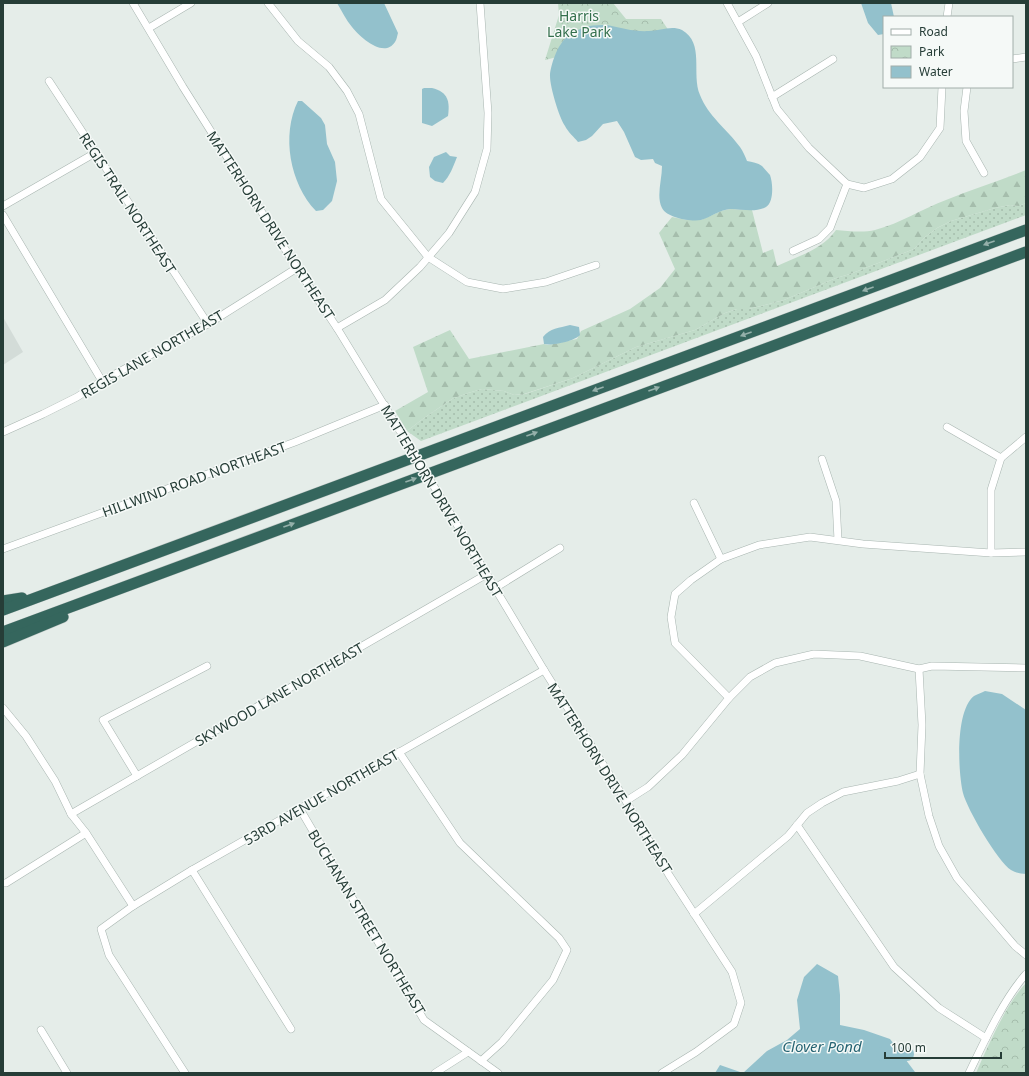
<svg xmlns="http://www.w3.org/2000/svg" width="1029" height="1076" viewBox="0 0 1029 1076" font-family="'Noto Sans',sans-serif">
  <defs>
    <pattern id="grass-dots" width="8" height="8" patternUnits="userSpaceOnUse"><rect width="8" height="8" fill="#c0dbc8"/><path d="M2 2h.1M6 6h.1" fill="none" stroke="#a5bdac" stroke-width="1.8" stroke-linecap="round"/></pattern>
    <pattern id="forest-firs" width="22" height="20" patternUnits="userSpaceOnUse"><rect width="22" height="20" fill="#c0dbc8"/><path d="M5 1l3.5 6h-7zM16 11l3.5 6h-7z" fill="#a5bdac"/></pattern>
    <pattern id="park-crowns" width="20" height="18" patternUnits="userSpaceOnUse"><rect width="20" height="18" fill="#c0dbc8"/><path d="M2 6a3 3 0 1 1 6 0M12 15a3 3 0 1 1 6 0" fill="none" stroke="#a5bdac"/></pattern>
  </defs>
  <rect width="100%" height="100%" fill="#e5ede9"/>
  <polygon fill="#d3dcd8" points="3,317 23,352 3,365"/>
  <polygon fill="url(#grass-dots)" points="1026,203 1026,215 421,441 407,431 424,418 452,399 468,393 482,389 504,391 514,395 525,394 573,378 636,347 695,330 725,313 737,309 749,309 784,300 836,278 850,274 914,249 925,237 937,228 951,221 995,208 1010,205 1019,206"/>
  <path fill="url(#forest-firs)" d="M1026,170V203L1019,206L1010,205L995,208L951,221L937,228L925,237L914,249L850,274L836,278L784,300L749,309H737L725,313L695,330L636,347L573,378L524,394L514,395L504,391L482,389L468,393L452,399L424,418L407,431L395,411L428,392L413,347L450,330L469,359L544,344L548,345L577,339L581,331L630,309L660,288L675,269L659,233L672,217L687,220H701L721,211L730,209L752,210L763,253L773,249L777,266C798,256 822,250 836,230C848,231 863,233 875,230C901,223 922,209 946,200C972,189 1000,181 1026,170Z"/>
  <g fill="url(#park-crowns)">
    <polygon points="558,3 613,3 626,19 661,19 673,37 565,55 545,60 559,15"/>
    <path d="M1026,983V1073H976C988,1046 1006,1004 1026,983Z"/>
  </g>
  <g fill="#93c1cc">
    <path d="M337,3H384L398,33C397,36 397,39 395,42C384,59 360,37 352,27C346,20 342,11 337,3Z"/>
    <polygon points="861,3 891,3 894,17 884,17 884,34 878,35 868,23"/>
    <path d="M607,25C621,28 635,32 649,31C660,31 671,25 682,30C705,43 691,74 700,95C708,116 727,129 740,147C743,151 745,156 747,161C752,162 758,163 762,166C764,168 768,173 770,175C773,183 774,202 766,207C755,213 742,209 730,209C719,210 711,217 701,220C691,222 667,218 662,208C656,196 662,180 662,166L655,163L653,159L641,160L635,157L624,132L617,121L603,124L592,136L586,140L578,142C574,137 568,132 565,126C559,117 550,87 550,76C550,68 556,50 561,44C565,36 580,28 589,26C595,25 601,25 607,25Z"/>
    <path d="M432,88C448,92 450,101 448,116L432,126L422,123V89L424,88Z"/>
    <path d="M298,101H302L321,118L325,125L327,144L335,162L337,181L332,201L323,210L316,211C290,184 281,135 298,101Z"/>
    <path d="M446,152L450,156L457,157C453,167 450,176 443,183L435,181L430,177L429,167L434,157Z"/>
    <path d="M570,325L579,327L580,335C575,341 552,346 544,344L543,337C550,328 559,328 570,325Z"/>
    <path d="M985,691L1002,694L1026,710V874C1021,874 1016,873 1011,870C998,862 967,809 963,793C958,772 955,711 974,696C977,694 982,693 985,691Z"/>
    <polygon points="817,964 838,976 840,995 840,1025 864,1030 890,1039 915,1072 915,1073 715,1073 720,1065 743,1073 767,1051 787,1040 800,1029 797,1000 804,977"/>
  </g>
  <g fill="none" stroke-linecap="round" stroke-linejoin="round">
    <polyline stroke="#93c1cc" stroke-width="14" points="883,1054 907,1054"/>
    <g stroke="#a8b5b0" stroke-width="8">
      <g id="minor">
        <polyline points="133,3 183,87 297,268 337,328 400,431"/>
        <polyline points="268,3 298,41 329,67 347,91 359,114 381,199 428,257 467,282 503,289 546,282 596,265"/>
        <polyline points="727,3 756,56 777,109 809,148 847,184 864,188 892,179 920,157 940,128 942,87"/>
        <polyline points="947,17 949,3"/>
        <polyline points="738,22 768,3"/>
        <polyline points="149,28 191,3"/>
        <polyline points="1012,59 1026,57"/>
        <polyline points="49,81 208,324"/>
        <polyline points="967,87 964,111 966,141 984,173"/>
        <polyline points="772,97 833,59"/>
        <polyline points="3,206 95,153"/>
        <polyline points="3,215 102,381"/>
        <polyline points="793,251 819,239 830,228 847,184"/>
        <polyline points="337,328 385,300 420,267 449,233 475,192 487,149 488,113 480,3"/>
        <polyline points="947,427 1001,458"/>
        <polyline points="3,432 43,414 77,397 102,381 208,324 297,268"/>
        <polyline points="822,459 836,501 838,540"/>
        <polyline points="441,498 544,670 626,801 669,875 732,972 741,1003 734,1024 696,1052 662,1073"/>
        <polyline points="694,503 721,559"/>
        <polyline points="3,549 295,442 385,405"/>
        <polyline points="991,553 991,490 1001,458 1026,437"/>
        <polyline points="495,588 560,548"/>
        <polyline points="919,669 922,725 920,774 929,816 939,846 957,878 1015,946 1026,955"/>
        <polyline points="729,698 675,643 671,617 675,594 691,580 721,559 759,545 810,537 863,544 991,553 1026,552"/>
        <polyline points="3,708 26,736 55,781 71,814 86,833 133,906"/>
        <polyline points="399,752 460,843 559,938 567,950 553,980 502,1042 481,1061"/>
        <polyline points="137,776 103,720 207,666"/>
        <polyline points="626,801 648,787 682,755 729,698 750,677 775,663 814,654 860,656 919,669 932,666 1026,668"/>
        <polyline points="300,809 424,1020 498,1073"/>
        <polyline points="71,814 487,574"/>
        <polyline points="797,825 894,967 939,1008 986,1038"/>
        <polyline points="192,870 291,1029"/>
        <polyline points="3,883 6,883 86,833"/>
        <polyline points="694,914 788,836 807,813 822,803 843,792 898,781 920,774"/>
        <polyline points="41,1030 67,1073"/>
        <polyline points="185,1073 109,955 101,929 133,906 192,870 544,670"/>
        <polyline points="435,1073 468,1052"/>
        <path d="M969,1073C984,1042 1003,1000 1026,974"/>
      </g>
    </g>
    <g stroke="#c2c9c7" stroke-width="12">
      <g id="highway">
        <polyline points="3,601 22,598"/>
        <polyline points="3,610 1026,230"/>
        <polyline points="3,632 1026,252"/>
        <polyline points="3,642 63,617"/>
      </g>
    </g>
    <use href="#minor" stroke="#fff" stroke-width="7"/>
    <use href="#highway" stroke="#35665d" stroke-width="11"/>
    <g stroke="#a8b5b0" stroke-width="8" stroke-linecap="butt">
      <polyline id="minor-bridge" points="400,431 441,498"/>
    </g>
    <use href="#minor-bridge" stroke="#fff" stroke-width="7"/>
  </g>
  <defs><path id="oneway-solid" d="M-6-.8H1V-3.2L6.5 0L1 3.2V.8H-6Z"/></defs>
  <g fill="#95b0aa">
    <use href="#oneway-solid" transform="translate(989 243) rotate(160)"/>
    <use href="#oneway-solid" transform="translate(868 289) rotate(160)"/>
    <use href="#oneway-solid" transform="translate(746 334) rotate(160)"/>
    <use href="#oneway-solid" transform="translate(598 389) rotate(160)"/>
    <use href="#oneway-solid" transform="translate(654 389) rotate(-20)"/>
    <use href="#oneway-solid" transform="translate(532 434) rotate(-20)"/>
    <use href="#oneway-solid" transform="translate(411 480) rotate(-20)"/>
    <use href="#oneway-solid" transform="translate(289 525) rotate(-20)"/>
  </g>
  <g text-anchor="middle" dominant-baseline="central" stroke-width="3" stroke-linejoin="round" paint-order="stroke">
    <g font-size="14" fill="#34704d" stroke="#f5f9f7">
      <text x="579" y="15">Harris<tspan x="579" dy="16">Lake Park</tspan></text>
    </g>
    <g font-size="14" fill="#263d37" stroke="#f5f9f7">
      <text transform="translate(128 203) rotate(57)">REGIS TRAIL NORTHEAST</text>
      <text transform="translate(271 225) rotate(57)">MATTERHORN DRIVE NORTHEAST</text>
      <text transform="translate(152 354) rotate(-30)">REGIS LANE NORTHEAST</text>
      <text transform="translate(194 479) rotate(-20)">HILLWIND ROAD NORTHEAST</text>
      <text transform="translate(442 501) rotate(59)">MATTERHORN DRIVE NORTHEAST</text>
      <text transform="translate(279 694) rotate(-30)">SKYWOOD LANE NORTHEAST</text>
      <text transform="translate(610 778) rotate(58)">MATTERHORN DRIVE NORTHEAST</text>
      <text transform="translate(321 797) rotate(-30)">53RD AVENUE NORTHEAST</text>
      <text transform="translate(367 922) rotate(59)">BUCHANAN STREET NORTHEAST</text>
    </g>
    <g font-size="15" font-style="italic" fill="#266473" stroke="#f5f9f7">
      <text x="822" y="1046">Clover Pond</text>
    </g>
  </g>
  <rect width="1029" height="1076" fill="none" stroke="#263d37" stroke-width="8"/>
  <rect x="883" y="16" width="130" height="72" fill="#f5f9f7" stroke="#a2aeaa"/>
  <rect x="891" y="29" width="20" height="6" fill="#ffffff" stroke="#a2aeaa"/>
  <text x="919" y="36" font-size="12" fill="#263d37">Road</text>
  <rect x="891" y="46" width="20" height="12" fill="url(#park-crowns)" stroke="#a2aeaa"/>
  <text x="919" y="56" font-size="12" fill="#263d37">Park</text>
  <rect x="891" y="66" width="20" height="12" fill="#93c1cc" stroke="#a2aeaa"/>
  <text x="919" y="76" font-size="12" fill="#263d37">Water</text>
  <path d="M885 1052v6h116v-6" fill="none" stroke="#263d37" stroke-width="2"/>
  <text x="891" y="1052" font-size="12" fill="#263d37" stroke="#f5f9f7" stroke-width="3" paint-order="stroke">100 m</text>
</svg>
